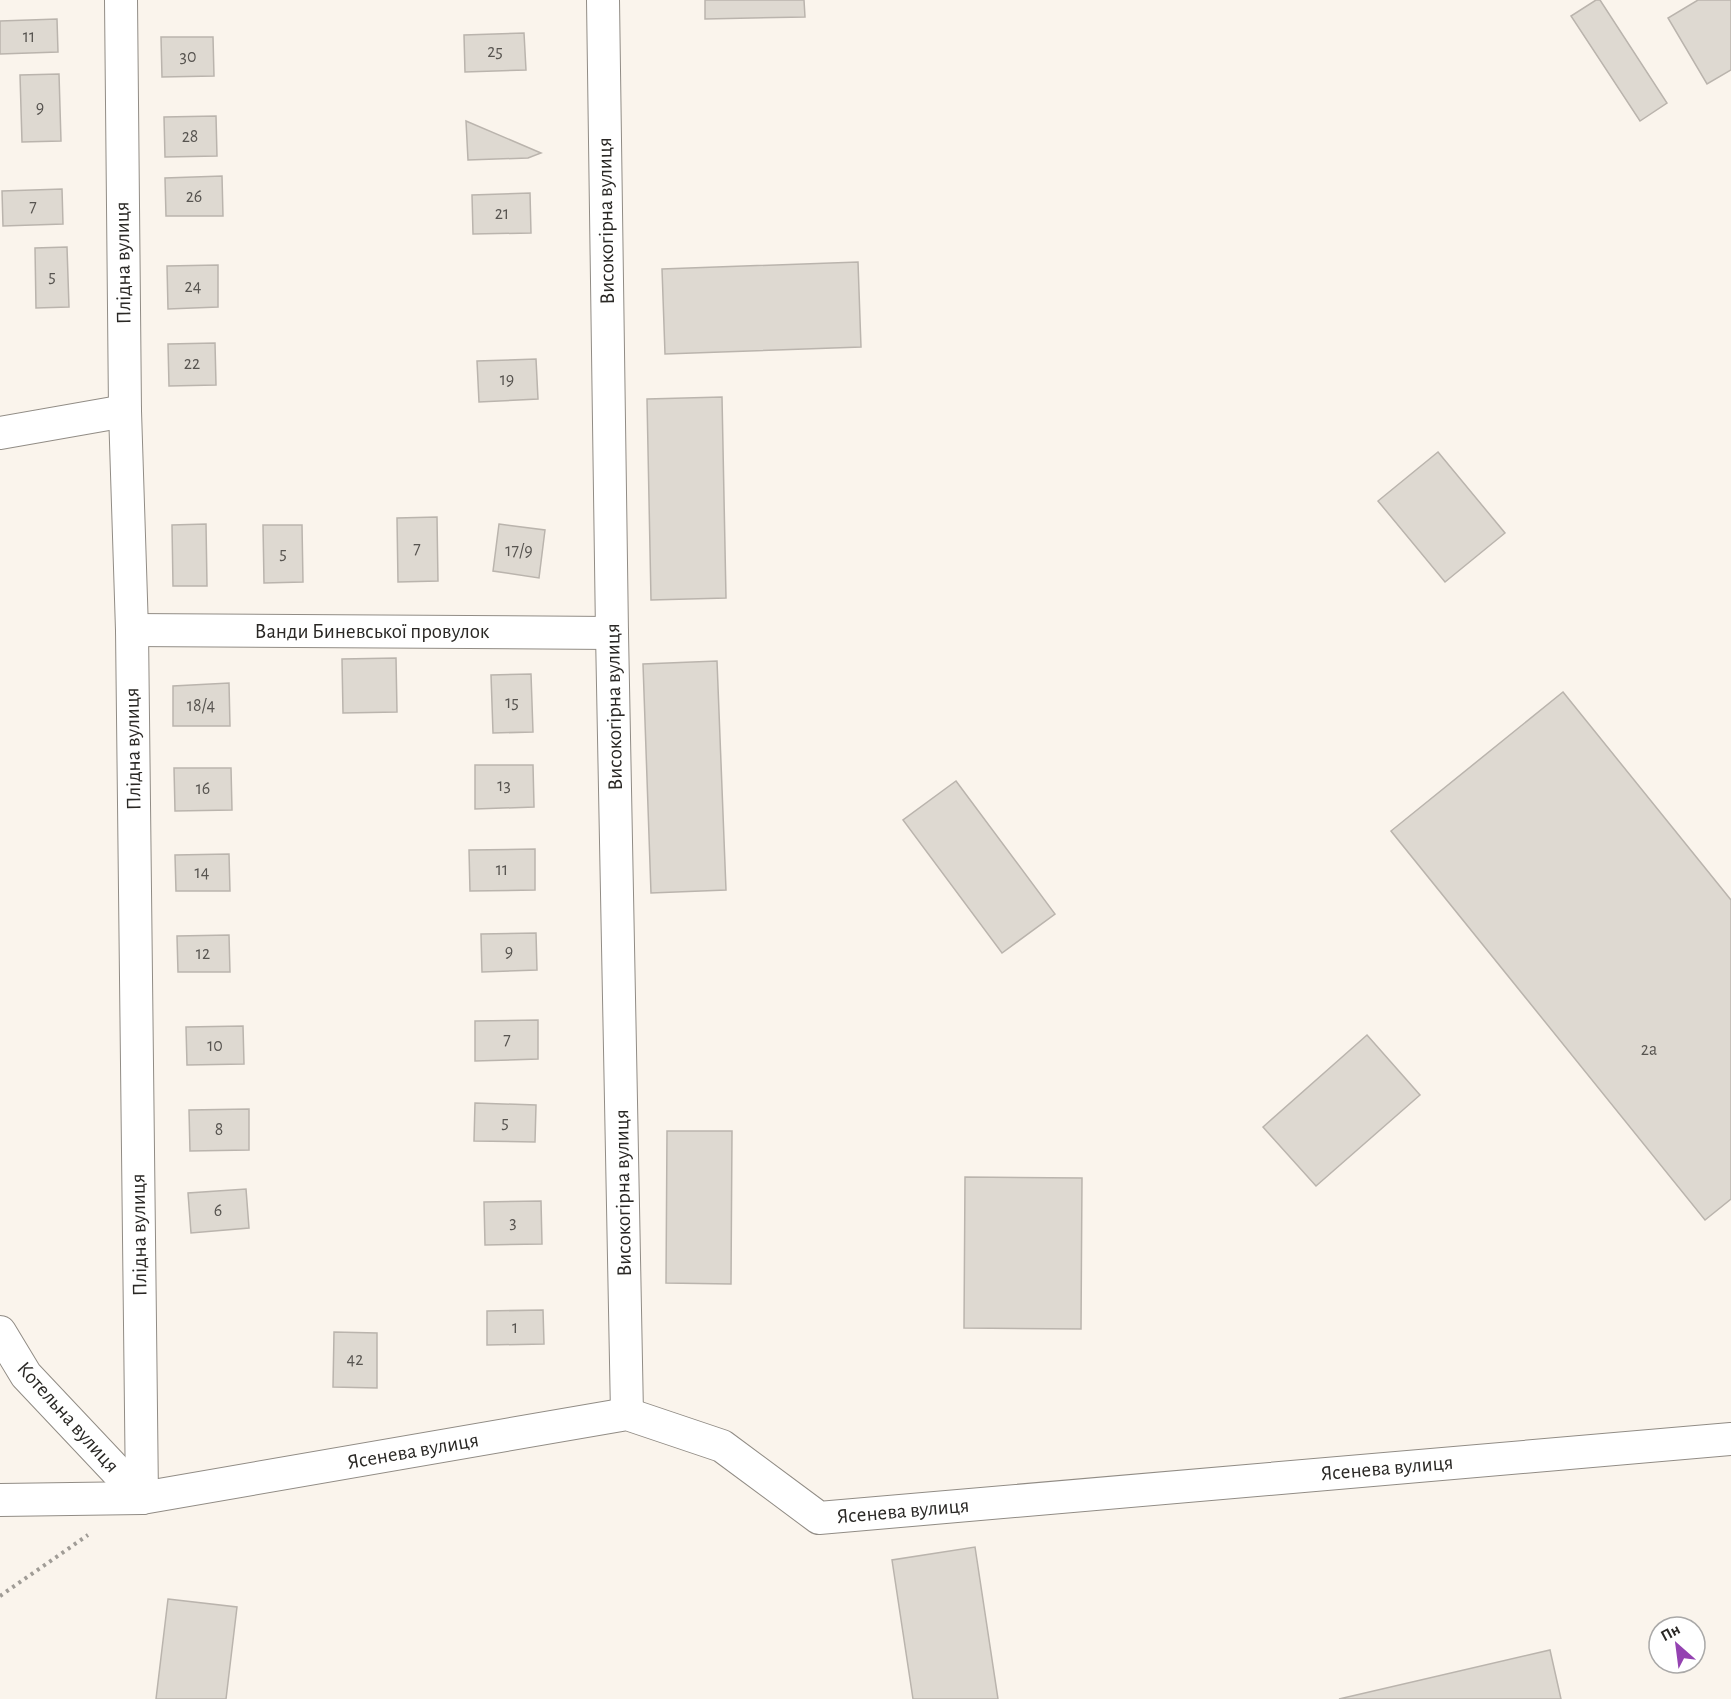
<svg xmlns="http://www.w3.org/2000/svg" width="1731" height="1699" viewBox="0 0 1731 1699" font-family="'Alegreya Sans',sans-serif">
  <rect width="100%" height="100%" fill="#faf4ec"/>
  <g fill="#ded9d1" stroke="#bab4ad" stroke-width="1.5">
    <polygon points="705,0 804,0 805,17 705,19"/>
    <polygon points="1596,0 1600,0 1667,103 1640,121 1571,16"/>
    <polygon points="1698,0 1731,0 1731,70 1707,84 1668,18"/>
    <polygon points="57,19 58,52 0,54 0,21"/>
    <polygon points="524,33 526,70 465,72 464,35"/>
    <polygon points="161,37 213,37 214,76 162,77"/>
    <polygon points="59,74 61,141 22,142 20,75"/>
    <polygon points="216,116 217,156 165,157 164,117"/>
    <polygon points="466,121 541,153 528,158 468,160"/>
    <polygon points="222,176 223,216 166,216 165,178"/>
    <polygon points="62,189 63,224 3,226 2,191"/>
    <polygon points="530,193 531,233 473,234 472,195"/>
    <polygon points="67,247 69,307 36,308 35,248"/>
    <polygon points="858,262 861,347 665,354 662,269"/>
    <polygon points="218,265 218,307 168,309 167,266"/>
    <polygon points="215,343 216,385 169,386 168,344"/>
    <polygon points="536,359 538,399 479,402 477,361"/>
    <polygon points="722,397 726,598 651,600 647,399"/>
    <polygon points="1438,452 1505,533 1445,582 1378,501"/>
    <polygon points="437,517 438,581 398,582 397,518"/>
    <polygon points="206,524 207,586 173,586 172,525"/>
    <polygon points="499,524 545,530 539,578 493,571"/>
    <polygon points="263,525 302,525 303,582 264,583"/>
    <polygon points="396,658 397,712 343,713 342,659"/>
    <polygon points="717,661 726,890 651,893 643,664"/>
    <polygon points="531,674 533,732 493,733 491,675"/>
    <polygon points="229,683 230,726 173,726 173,686"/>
    <polygon points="1563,692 1731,900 1731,1199 1705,1220 1391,831"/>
    <polygon points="475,765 533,765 534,807 475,809"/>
    <polygon points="174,768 231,768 232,810 175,811"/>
    <polygon points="956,781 1055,914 1002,953 903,820"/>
    <polygon points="535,849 535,890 470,891 469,850"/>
    <polygon points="229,854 230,891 176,891 175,855"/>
    <polygon points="536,933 537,970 482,972 481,934"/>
    <polygon points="229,935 230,972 178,972 177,936"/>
    <polygon points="538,1020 538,1059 475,1061 475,1021"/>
    <polygon points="243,1026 244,1064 187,1065 186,1027"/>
    <polygon points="1367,1035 1420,1095 1316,1186 1263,1127"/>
    <polygon points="475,1103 536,1105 535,1142 474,1141"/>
    <polygon points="249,1109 249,1150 190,1151 189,1110"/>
    <polygon points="667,1131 732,1131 731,1284 666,1283"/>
    <polygon points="965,1177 1082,1178 1081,1329 964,1328"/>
    <polygon points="246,1189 249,1228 191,1233 188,1193"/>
    <polygon points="541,1201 542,1244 485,1245 484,1202"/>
    <polygon points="543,1310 544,1344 487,1345 487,1311"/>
    <polygon points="334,1332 377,1333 377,1388 333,1387"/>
    <polygon points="975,1547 998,1699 913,1699 892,1560"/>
    <polygon points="168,1599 237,1607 226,1699 156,1699"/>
    <polygon points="1550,1650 1561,1699 1339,1699"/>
  </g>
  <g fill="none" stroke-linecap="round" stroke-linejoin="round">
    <g stroke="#918c85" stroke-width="34">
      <g id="street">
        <polyline points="121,0 125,411 132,630 142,1498"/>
        <polyline points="603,0 612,633 627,1414"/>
        <polyline points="0,433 125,411"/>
        <polyline points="132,630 612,633"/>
        <polyline points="0,1332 26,1375 142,1498"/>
        <polyline points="0,1500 142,1498 627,1414 722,1446 819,1518 1731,1439"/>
      </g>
    </g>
    <polyline stroke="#a09c96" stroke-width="4" stroke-dasharray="3 4.5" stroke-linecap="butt" points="0,1596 88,1535"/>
    <use href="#street" stroke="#fff" stroke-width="32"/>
  </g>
  <g text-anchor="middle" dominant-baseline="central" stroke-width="5" stroke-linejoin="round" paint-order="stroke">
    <g font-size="18" fill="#575450">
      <text x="29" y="37">11</text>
      <text x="495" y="52">25</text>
      <text x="188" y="57">30</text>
      <text x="40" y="108">9</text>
      <text x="190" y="137">28</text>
      <text x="194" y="197">26</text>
      <text x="33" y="207">7</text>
      <text x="502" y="214">21</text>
      <text x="52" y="277">5</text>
      <text x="193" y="287">24</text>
      <text x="192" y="364">22</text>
      <text x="507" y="380">19</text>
      <text x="417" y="549">7</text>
      <text x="519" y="551">17/9</text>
      <text x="283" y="554">5</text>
      <text x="512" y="703">15</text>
      <text x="201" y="706">18/4</text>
      <text x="504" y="786">13</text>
      <text x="203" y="789">16</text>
      <text x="502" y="870">11</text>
      <text x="202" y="873">14</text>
      <text x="509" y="952">9</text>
      <text x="203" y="954">12</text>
      <text x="507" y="1040">7</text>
      <text x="215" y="1046">10</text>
      <text x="1649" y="1050">2а</text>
      <text x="505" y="1123">5</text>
      <text x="219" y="1130">8</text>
      <text x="218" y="1211">6</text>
      <text x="513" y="1223">3</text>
      <text x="515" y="1328">1</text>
      <text x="355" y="1360">42</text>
    </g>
    <g font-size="21" fill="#2a2825" stroke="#fff">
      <text transform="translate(606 221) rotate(-91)">Високогірна вулиця</text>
      <text transform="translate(123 263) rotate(-91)">Плідна вулиця</text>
      <text x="372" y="631">Ванди Биневської провулок</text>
      <text transform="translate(614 707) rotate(-91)">Високогірна вулиця</text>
      <text transform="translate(133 749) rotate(-91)">Плідна вулиця</text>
      <text transform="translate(623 1193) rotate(-91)">Високогірна вулиця</text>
      <text transform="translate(139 1235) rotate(-91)">Плідна вулиця</text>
      <text transform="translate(68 1417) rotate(48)">Котельна вулиця</text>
      <text transform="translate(413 1451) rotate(-10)">Ясенева вулиця</text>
      <text transform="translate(1387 1468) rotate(-5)">Ясенева вулиця</text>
      <text transform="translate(903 1511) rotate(-5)">Ясенева вулиця</text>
    </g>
  </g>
  <g transform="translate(1677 1645) rotate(332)"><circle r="28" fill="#ffffff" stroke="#aaa9a8" stroke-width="1.5"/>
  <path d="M0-4.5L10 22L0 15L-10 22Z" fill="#9442b1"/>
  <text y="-9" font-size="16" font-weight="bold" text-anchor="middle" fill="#2a2825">Пн</text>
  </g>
</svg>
